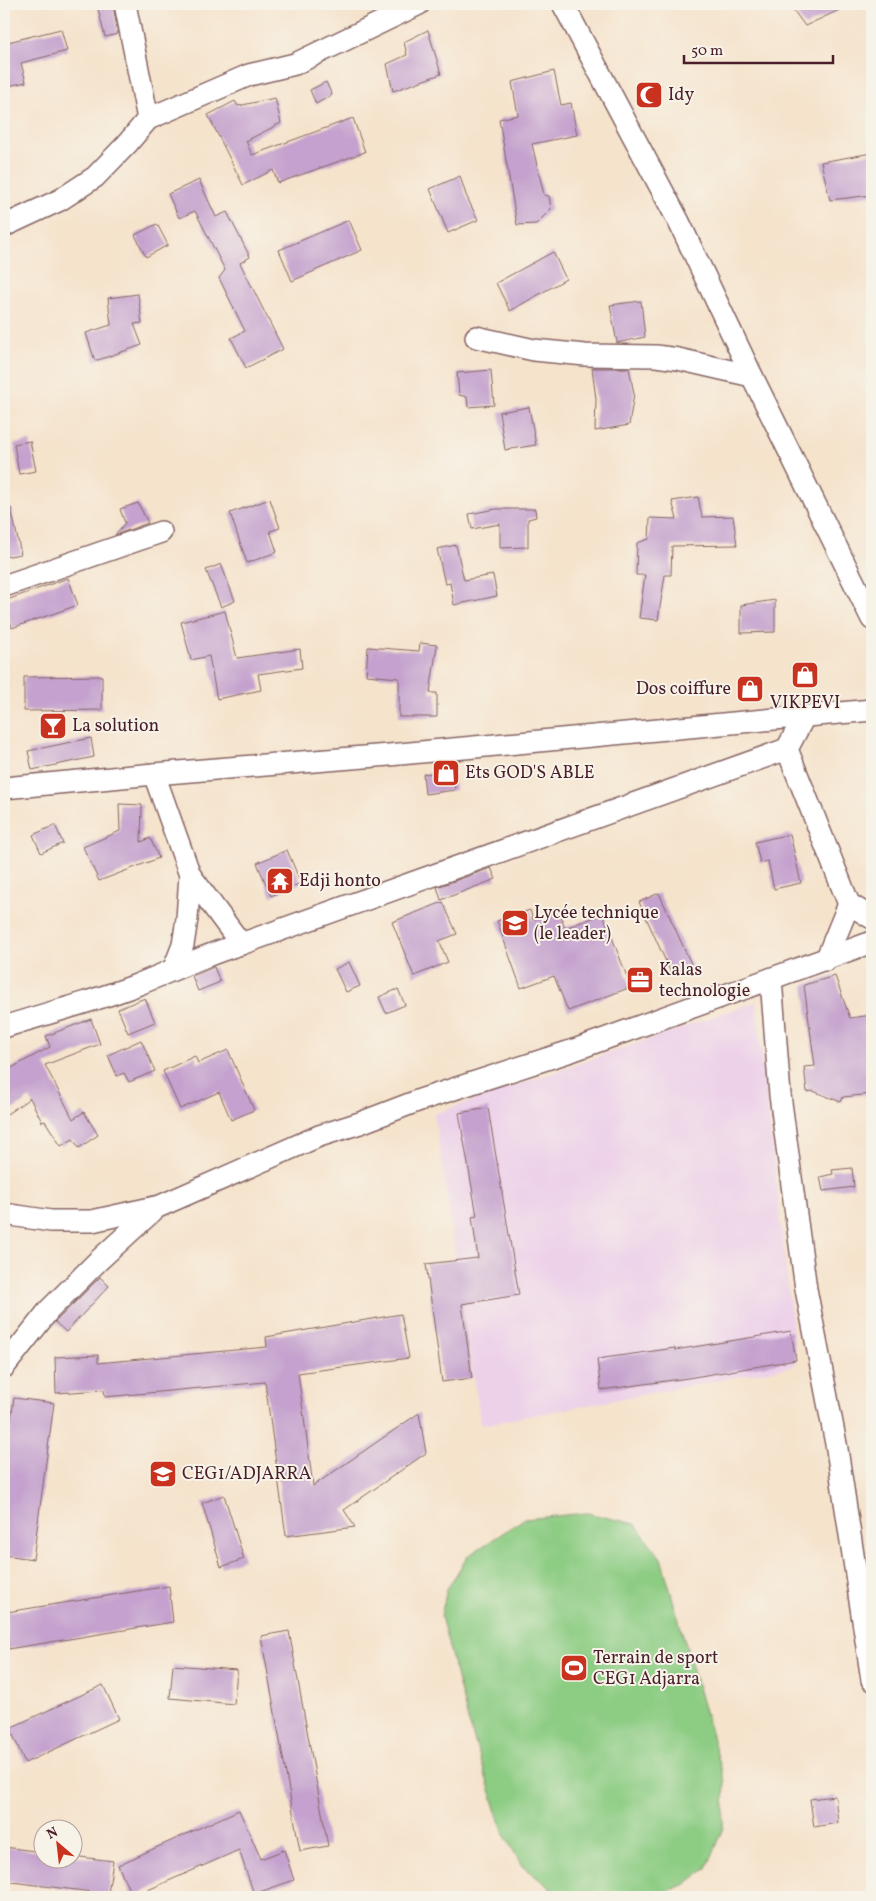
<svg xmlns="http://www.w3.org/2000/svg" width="876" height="1901" viewBox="0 0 876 1901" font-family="Vollkorn,serif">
  <rect width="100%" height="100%" fill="#f7f3e8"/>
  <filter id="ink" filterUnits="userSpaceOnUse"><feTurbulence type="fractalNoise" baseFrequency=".02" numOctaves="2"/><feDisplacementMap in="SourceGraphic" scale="10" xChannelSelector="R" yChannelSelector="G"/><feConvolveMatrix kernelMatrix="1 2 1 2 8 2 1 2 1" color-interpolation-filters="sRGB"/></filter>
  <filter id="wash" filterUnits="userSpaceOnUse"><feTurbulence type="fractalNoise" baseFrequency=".0096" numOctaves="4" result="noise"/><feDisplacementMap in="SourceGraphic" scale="20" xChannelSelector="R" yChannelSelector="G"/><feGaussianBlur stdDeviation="1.12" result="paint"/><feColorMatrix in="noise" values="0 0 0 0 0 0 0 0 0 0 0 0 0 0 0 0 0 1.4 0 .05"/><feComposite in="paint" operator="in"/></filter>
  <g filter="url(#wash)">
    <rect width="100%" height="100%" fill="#f5e3cc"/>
    <polygon fill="#edd1e9" points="756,1002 796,1360 794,1366 481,1425 434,1114"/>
    <polygon fill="#8ccc83" stroke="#6b7657" points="587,1513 635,1524 661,1558 725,1782 723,1830 707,1868 684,1885 652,1897 574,1897 557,1893 522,1866 504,1834 468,1720 441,1616 447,1589 468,1556 524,1519"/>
    <g id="blocks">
      <g fill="#c4a1ce">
        <polygon points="789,4 852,4 805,26"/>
        <polygon points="113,5 118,34 105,37 98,9"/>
        <polygon points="61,29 67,51 21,63 26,82 4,87 4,43"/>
        <polygon points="428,30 441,74 393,91 387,64 407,55 404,42"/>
        <polygon points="554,71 561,105 571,103 577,135 532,144 544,195 549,196 551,209 536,224 517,225 499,119 518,115 512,82"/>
        <polygon points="326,82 332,95 316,104 310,90"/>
        <polygon points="275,98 281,123 246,141 252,155 353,118 365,152 278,183 273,170 243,185 208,115 235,101 238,106"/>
        <polygon points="872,153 872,195 830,200 821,162"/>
        <polygon points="460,176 466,195 478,220 448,233 430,189"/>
        <polygon points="199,180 216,217 227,212 250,257 240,263 283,349 246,368 231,338 245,331 219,278 225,270 195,211 179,218 168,194"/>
        <polygon points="349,220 362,250 292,281 279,250"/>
        <polygon points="157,224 168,245 146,257 135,235"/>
        <polygon points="553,252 566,279 510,311 496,283"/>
        <polygon points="138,294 142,323 134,324 142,345 95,361 86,333 111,325 108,298"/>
        <polygon points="641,301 645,337 617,343 610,305"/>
        <polygon points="592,368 629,368 634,394 629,425 595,431 596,399"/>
        <polygon points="491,370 494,405 468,407 467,397 459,395 457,373"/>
        <polygon points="529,407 536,445 505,450 499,412"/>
        <polygon points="30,441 36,471 19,474 14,444"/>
        <polygon points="698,497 702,517 733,516 737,545 672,546 671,575 665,575 658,620 639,618 645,575 636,575 637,543 649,539 650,518 677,519 672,501"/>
        <polygon points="270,499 280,528 270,531 277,552 247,563 230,513"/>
        <polygon points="138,503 148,523 115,535 125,523 120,509"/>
        <polygon points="4,508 11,508 21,554 4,557"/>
        <polygon points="496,509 535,509 536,517 528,519 528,547 500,548 500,524 472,529 469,514"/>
        <polygon points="456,545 464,580 493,575 497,596 454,605 450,583 445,584 437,549"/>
        <polygon points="221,564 235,601 221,607 206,570"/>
        <polygon points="68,578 78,605 12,628 4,601"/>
        <polygon points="775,600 775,632 741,633 741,605"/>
        <polygon points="225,611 237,658 300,649 302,668 258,674 261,690 217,699 209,656 191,660 181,622"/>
        <polygon points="420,643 437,645 430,693 437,693 437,717 399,717 399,678 366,675 368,647 419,651"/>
        <polygon points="102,676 102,710 24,711 24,677"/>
        <polygon points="91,738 94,757 32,770 28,751"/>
        <polygon points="453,770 455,790 425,794 423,774"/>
        <polygon points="119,804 142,805 141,842 150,838 159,858 99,881 83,847 120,831"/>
        <polygon points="55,825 63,843 41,853 33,835"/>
        <polygon points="790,834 801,883 774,889 768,861 760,863 755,842"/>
        <polygon points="287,850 301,883 271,896 257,863"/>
        <polygon points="491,868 496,879 441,900 437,887"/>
        <polygon points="659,893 692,966 672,975 639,902"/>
        <polygon points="443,902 457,934 439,941 448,962 414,976 392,922"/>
        <polygon points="530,910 533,920 559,910 565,928 603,914 631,987 568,1011 554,976 521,988 497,921"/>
        <polygon points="349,962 360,986 346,992 335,969"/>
        <polygon points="214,967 220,982 198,991 192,976"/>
        <polygon points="835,976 850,1018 872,1015 872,1094 843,1097 841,1102 813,1091 807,1092 804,1067 815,1066 804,985"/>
        <polygon points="398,989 405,1005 386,1013 379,997"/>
        <polygon points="145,998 155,1022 128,1033 118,1009"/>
        <polygon points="91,1019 100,1044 45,1065 73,1119 84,1112 98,1135 79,1148 73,1139 61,1146 45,1121 42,1122 30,1098 4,1116 4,1072 50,1047 46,1036"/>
        <polygon points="141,1040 155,1071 129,1082 124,1073 117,1076 108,1055"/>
        <polygon points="228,1050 254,1110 231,1120 219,1092 180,1109 163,1071 195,1056 198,1063"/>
        <polygon points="488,1108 519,1295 462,1304 472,1378 442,1382 426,1264 478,1258 472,1217 477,1216 459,1113"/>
        <polygon points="852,1168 854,1187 823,1191 820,1177 833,1174 832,1170"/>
        <polygon points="100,1277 109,1286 66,1332 55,1322"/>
        <polygon points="401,1314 409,1358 298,1373 313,1486 419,1413 426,1453 344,1510 355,1527 286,1536 265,1382 105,1397 104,1390 56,1393 55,1357 98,1355 98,1363 267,1347 266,1337"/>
        <polygon points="791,1331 796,1360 688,1378 601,1390 597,1359 675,1348 675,1350"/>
        <polygon points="14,1398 54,1403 33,1559 4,1555 4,1469"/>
        <polygon points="224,1495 244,1559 221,1567 202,1503"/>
        <polygon points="169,1586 173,1622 8,1649 7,1612"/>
        <polygon points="289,1631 328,1846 300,1851 261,1636"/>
        <polygon points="173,1665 237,1670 234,1704 170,1698"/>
        <polygon points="103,1685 119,1719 25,1763 10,1728"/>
        <polygon points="835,1796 838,1823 814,1827 810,1799"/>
        <polygon points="239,1810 261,1859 284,1850 294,1880 254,1894 239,1850 132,1897 118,1865"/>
        <polygon points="4,1847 42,1852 42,1858 72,1858 72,1856 113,1861 108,1894 4,1881"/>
      </g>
    </g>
  </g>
  <g filter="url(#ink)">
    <use href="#blocks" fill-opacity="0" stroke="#866463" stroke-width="1"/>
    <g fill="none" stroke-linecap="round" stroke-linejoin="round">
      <g stroke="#866463" stroke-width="24">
        <g id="minor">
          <polyline points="125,4 148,119"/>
          <polyline points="563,4 679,222 752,376 872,619"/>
          <polyline points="4,226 60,200 95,177 127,144 148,119 249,75 295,64 419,4"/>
          <polyline points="476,337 534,350 585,355 656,356 678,359 752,376"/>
          <polyline points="4,586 161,532"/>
          <polyline points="804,717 787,749 849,904 872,918"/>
          <polyline points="154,774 190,875 187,919 183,945 174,968"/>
          <polyline points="4,788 154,774 389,755 872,710"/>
          <polyline points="190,875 241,944"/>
          <polyline points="826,960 849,904"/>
          <polyline points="771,979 780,1095 806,1289 837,1449 872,1680"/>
          <path d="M4,1027C47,1013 92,1002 134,986C170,972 204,955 241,944L787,749"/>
          <polyline points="4,1214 51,1221 92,1221 160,1206 319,1136 360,1123 420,1100 574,1050 872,942"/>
          <polyline points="4,1367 49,1310 98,1261 157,1207"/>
        </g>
      </g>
      <use href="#minor" stroke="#fff" stroke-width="21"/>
    </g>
  </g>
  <defs>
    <g id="mosque-square" transform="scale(1.4375)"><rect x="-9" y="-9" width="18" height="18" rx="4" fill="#c8321e" stroke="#f7f3e8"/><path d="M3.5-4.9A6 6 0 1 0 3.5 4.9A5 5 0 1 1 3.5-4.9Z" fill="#fff"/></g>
    <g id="shop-square" transform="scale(1.4375)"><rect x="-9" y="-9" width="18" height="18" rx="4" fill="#c8321e" stroke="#f7f3e8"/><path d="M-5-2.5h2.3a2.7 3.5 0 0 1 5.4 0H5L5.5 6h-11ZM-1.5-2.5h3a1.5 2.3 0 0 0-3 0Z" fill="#fff"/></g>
    <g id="bar-square" transform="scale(1.4375)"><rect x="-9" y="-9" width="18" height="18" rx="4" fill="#c8321e" stroke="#f7f3e8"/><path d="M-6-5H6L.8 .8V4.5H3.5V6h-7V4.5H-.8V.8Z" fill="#fff"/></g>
    <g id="temple-square" transform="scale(1.4375)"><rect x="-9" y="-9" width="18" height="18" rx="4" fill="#c8321e" stroke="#f7f3e8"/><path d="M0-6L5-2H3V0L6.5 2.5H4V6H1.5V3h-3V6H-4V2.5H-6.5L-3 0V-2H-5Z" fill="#fff"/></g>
    <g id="school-square" transform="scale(1.4375)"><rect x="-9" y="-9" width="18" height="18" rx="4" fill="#c8321e" stroke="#f7f3e8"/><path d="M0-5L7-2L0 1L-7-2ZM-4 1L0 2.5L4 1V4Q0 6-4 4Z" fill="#fff"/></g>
    <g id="office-square" transform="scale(1.4375)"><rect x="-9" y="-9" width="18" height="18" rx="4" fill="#c8321e" stroke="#f7f3e8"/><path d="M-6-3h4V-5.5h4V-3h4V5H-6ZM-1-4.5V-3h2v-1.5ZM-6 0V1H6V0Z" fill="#fff"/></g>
    <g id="stadium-square" transform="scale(1.4375)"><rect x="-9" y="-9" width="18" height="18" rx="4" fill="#c8321e" stroke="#f7f3e8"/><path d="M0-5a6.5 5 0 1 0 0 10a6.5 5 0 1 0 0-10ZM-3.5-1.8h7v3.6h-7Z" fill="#fff"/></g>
  </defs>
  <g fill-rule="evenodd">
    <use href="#mosque-square" x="649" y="95"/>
    <use href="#shop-square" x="805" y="675"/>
    <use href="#shop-square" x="750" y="689"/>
    <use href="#bar-square" x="53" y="726"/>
    <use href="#shop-square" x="446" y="773"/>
    <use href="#temple-square" x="280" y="881"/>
    <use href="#school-square" x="515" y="923"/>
    <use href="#office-square" x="640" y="980"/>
    <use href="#school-square" x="163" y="1474"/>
    <use href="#stadium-square" x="574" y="1668"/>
  </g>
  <g text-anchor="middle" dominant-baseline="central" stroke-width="4" stroke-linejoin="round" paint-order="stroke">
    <g font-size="18" fill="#4a1f2b" stroke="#f7f3e8" text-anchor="start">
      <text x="668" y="95">Idy</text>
      <text x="731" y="689" text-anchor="end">Dos coiffure</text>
      <text x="805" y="703" text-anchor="middle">VIKPEVI</text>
      <text x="72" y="726">La solution</text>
      <text x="465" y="773">Ets GOD'S ABLE</text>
      <text x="299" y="881">Edji honto</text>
      <text x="534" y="913">Lycée technique<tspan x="534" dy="21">(le leader)</tspan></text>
      <text x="659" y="970">Kalas<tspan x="659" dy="21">technologie</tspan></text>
      <text x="182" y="1474">CEG1/ADJARRA</text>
      <text x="593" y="1658">Terrain de sport<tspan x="593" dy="21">CEG1 Adjarra</tspan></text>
    </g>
  </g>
  <rect width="876" height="1901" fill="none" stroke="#f7f3e8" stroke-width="20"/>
  <g transform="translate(58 1844) rotate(332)"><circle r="24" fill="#f7f3e8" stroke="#b29e9c"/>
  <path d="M0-4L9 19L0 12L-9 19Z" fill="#c8321e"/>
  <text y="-8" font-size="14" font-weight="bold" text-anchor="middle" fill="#4a1f2b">N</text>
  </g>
  <path d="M684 55v8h149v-8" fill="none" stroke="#4a1f2b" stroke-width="2.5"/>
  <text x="691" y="55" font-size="15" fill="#4a1f2b" stroke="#f7f3e8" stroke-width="4" paint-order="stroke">50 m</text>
</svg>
